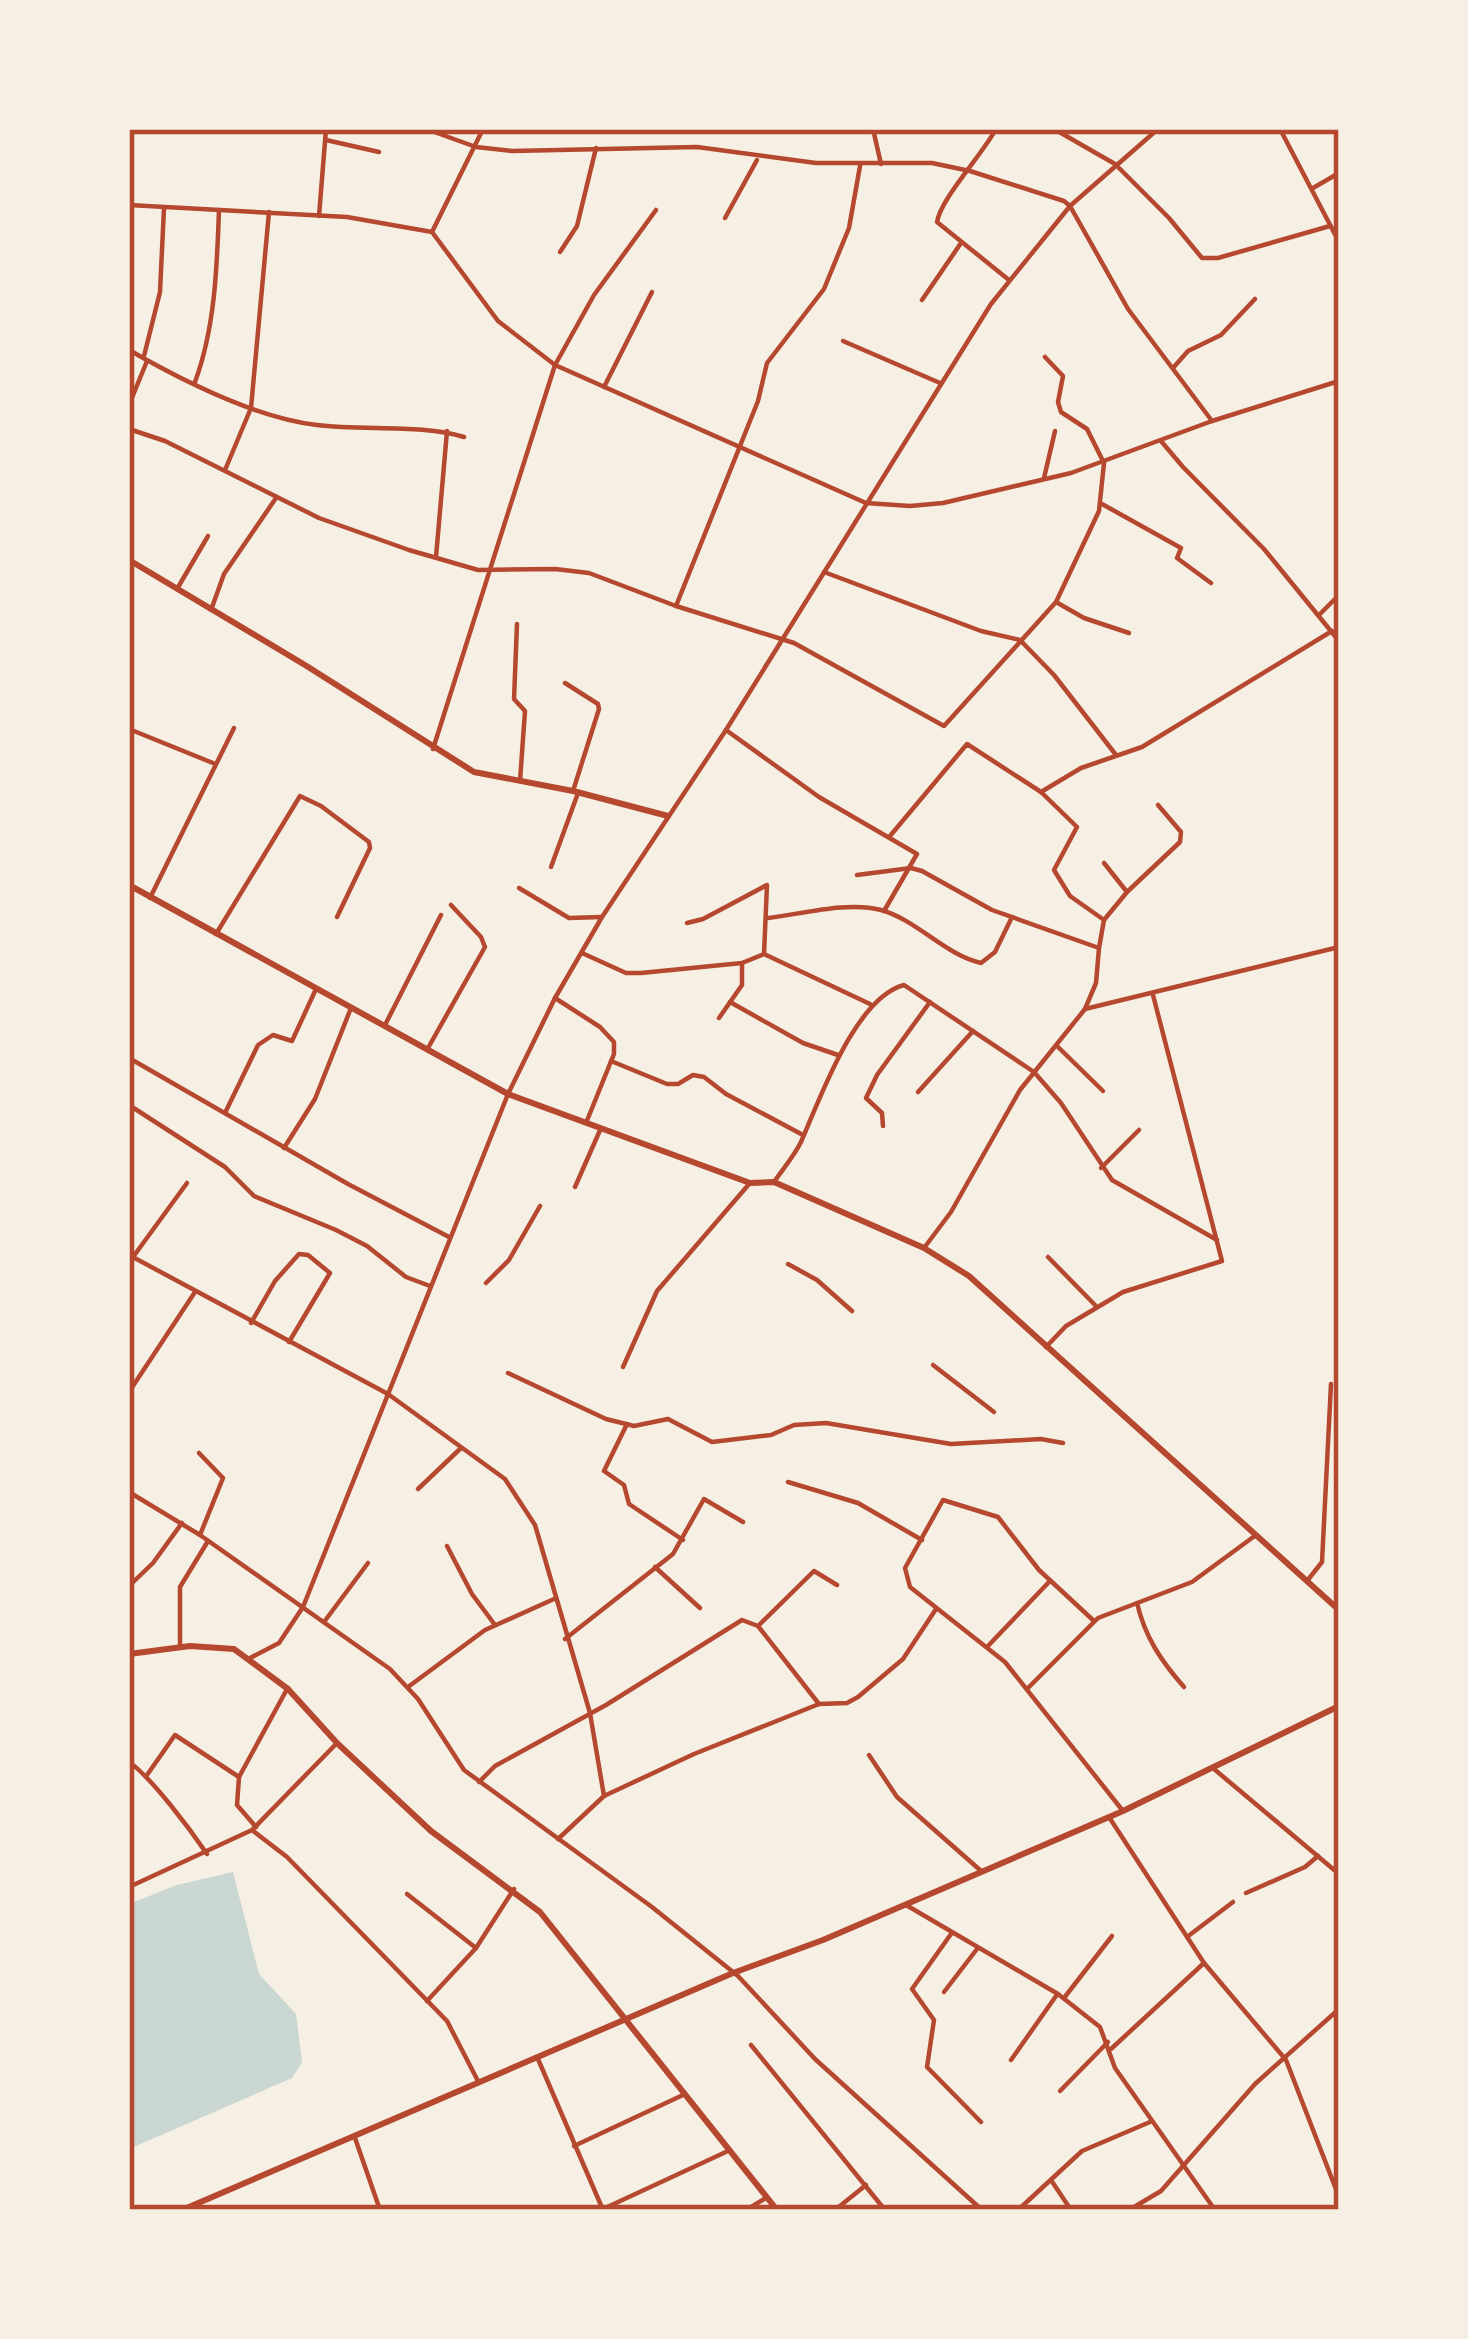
<svg xmlns="http://www.w3.org/2000/svg" width="1468" height="2339" viewBox="0 0 1468 2339" font-family="'Fira Sans',sans-serif">
  <rect width="100%" height="100%" fill="#f6efe4"/>
  <polygon fill="#c9d6d2" points="233,1872 259,1974 296,2014 302,2062 292,2078 129,2149 129,1904 177,1885"/>
  <g fill="none" stroke-linecap="round" stroke-linejoin="round">
    <g stroke="#b5482f" stroke-width="4.5">
      <polyline points="426,129 476,147 512,151 697,147 816,163 932,163 970,171 1064,201 1070,206 1128,309 1212,421"/>
      <polyline points="873,129 881,164"/>
      <path d="M996,129C982,155 941,198 937,222L1009,280"/>
      <polyline points="1054,129 1115,164 1169,218 1202,258 1218,258 1330,226"/>
      <polyline points="1280,129 1339,242"/>
      <polyline points="326,140 379,152"/>
      <polyline points="1313,188 1339,173"/>
      <polyline points="129,205 347,217 432,232 498,321 555,365 866,503 910,506 943,503 1071,473 1212,421 1339,381"/>
      <polyline points="319,216 326,129"/>
      <polyline points="725,218 757,160"/>
      <polyline points="432,232 483,129"/>
      <polyline points="560,252 577,226 596,148"/>
      <polyline points="922,300 961,243"/>
      <polyline points="843,341 940,383"/>
      <path d="M129,350C183,381 256,418 317,425C363,431 422,424 464,437"/>
      <polyline points="144,356 160,292 164,208"/>
      <polyline points="1173,368 1188,351 1221,335 1255,299"/>
      <path d="M195,382C215,328 217,267 219,210"/>
      <polyline points="604,387 652,292"/>
      <polyline points="129,405 147,361"/>
      <polyline points="129,429 165,441 319,518 409,550 478,570 555,569 589,573 676,606 794,643 944,726 1056,602 1099,511 1104,463 1087,429 1061,412 1058,402 1063,376 1045,357"/>
      <polyline points="1161,441 1183,467 1264,549 1339,641"/>
      <polyline points="225,470 251,408 269,212"/>
      <polyline points="1044,478 1055,431"/>
      <polyline points="1102,504 1181,548 1177,558 1211,583"/>
      <polyline points="1338,515 1339,516"/>
      <polyline points="436,557 447,431"/>
      <polyline points="824,572 981,631 1020,640 1054,675 1116,755"/>
      <polyline points="177,589 208,536"/>
      <polyline points="1056,602 1084,618 1129,633"/>
      <polyline points="676,606 758,401 767,363 824,289 849,228 860,166"/>
      <polyline points="211,610 224,574 276,498"/>
      <polyline points="1319,615 1339,595"/>
      <polyline points="517,624 514,699 525,711 520,781"/>
      <polyline points="565,683 598,704 599,709 573,791"/>
      <polyline points="129,729 213,763"/>
      <polyline points="726,730 819,797 917,854 884,911"/>
      <polyline points="433,749 555,365 594,295 656,210"/>
      <polyline points="1041,792 1081,768 1142,747 1332,631"/>
      <polyline points="890,836 967,744 1041,792 1077,827 1054,870 1070,896 1104,920 1099,948"/>
      <polyline points="1104,863 1127,892"/>
      <polyline points="551,867 578,793"/>
      <polyline points="857,875 911,868 922,871 992,910 1099,948 1096,983 1085,1009 1020,1090 951,1212 924,1248"/>
      <polyline points="519,888 569,918 601,917"/>
      <polyline points="150,898 234,728"/>
      <path d="M768,918C802,914 848,901 881,910C917,920 945,955 981,963L995,952L1012,917"/>
      <polyline points="1104,920 1127,892 1180,842 1181,832 1158,805"/>
      <polyline points="687,923 703,919 767,885 764,954"/>
      <polyline points="216,934 300,796 321,806 369,842 370,848 337,917"/>
      <polyline points="582,953 626,973 641,973 742,963 764,954 870,1004"/>
      <polyline points="555,998 600,1027 614,1042 614,1054 586,1123"/>
      <polyline points="730,1002 803,1043 838,1055"/>
      <polyline points="1085,1009 1339,947"/>
      <polyline points="719,1018 742,985 742,963"/>
      <polyline points="385,1025 441,915"/>
      <polyline points="1057,1046 1103,1091"/>
      <polyline points="428,1048 485,947 481,937 451,905"/>
      <polyline points="129,1058 348,1184 449,1237"/>
      <polyline points="611,1061 667,1084 678,1084 693,1075 704,1077 726,1094 803,1135"/>
      <polyline points="918,1092 973,1031"/>
      <polyline points="129,1105 225,1167 254,1196 336,1230 367,1246 406,1277 430,1286"/>
      <polyline points="225,1113 258,1045 273,1035 292,1041 316,989"/>
      <polyline points="883,1126 882,1113 866,1098 877,1075 930,1002"/>
      <polyline points="284,1148 315,1099 351,1008"/>
      <polyline points="1101,1168 1139,1130"/>
      <path d="M774,1182C783,1169 794,1156 801,1142C820,1099 855,998 904,985L1034,1072L1061,1103L1112,1180L1217,1240"/>
      <polyline points="575,1187 601,1128"/>
      <polyline points="129,1255 388,1394 505,1479 535,1525 590,1713 604,1796"/>
      <polyline points="133,1257 187,1183"/>
      <polyline points="1048,1257 1095,1305"/>
      <polyline points="788,1264 817,1280 852,1311"/>
      <polyline points="486,1283 509,1260 540,1206"/>
      <polyline points="251,1323 275,1281 299,1254 308,1255 330,1273 289,1342"/>
      <polyline points="1046,1347 1066,1326 1123,1292 1222,1261 1153,995"/>
      <polyline points="933,1365 994,1412"/>
      <polyline points="623,1367 657,1291 750,1183"/>
      <polyline points="508,1373 606,1419 634,1426 668,1419 712,1442 771,1435 794,1425 826,1423 951,1444 1041,1439 1063,1443"/>
      <polyline points="129,1392 195,1292"/>
      <polyline points="627,1424 604,1471 624,1485 629,1504 683,1540"/>
      <polyline points="199,1453 223,1478 200,1535"/>
      <polyline points="788,1482 858,1503 922,1540"/>
      <polyline points="418,1489 461,1448"/>
      <polyline points="129,1492 200,1535 390,1669 418,1699 464,1770 652,1907 738,1976 815,2059 982,2210"/>
      <polyline points="447,1546 472,1594 495,1625"/>
      <polyline points="655,1567 700,1608"/>
      <polyline points="1307,1581 1322,1562 1331,1384"/>
      <polyline points="129,1586 153,1563 182,1523"/>
      <path d="M1137,1603C1145,1637 1161,1661 1184,1687"/>
      <polyline points="1094,1621 1039,1570 998,1517 943,1500 905,1568 910,1587 1005,1662 1123,1811"/>
      <polyline points="324,1622 368,1563"/>
      <polyline points="758,1626 814,1571 837,1585"/>
      <polyline points="565,1639 673,1554 704,1499 743,1522"/>
      <polyline points="180,1647 180,1587 208,1541"/>
      <polyline points="987,1647 1049,1582"/>
      <polyline points="250,1658 279,1643 303,1607 508,1094 555,998 602,917 726,730 991,304 1070,206 1158,129"/>
      <polyline points="408,1687 485,1630 554,1599"/>
      <polyline points="1027,1689 1098,1618 1192,1582 1256,1535"/>
      <polyline points="869,1755 897,1797 980,1870"/>
      <path d="M129,1762C151,1777 190,1829 207,1854"/>
      <polyline points="1214,1769 1339,1874"/>
      <polyline points="147,1775 175,1735 239,1777"/>
      <polyline points="479,1782 495,1766 606,1705 742,1620 758,1626 819,1704"/>
      <polyline points="1109,1817 1204,1963 1286,2060 1339,2197"/>
      <polyline points="256,1827 237,1805 239,1777 286,1691"/>
      <polyline points="252,1830 287,1857 447,2021 479,2083"/>
      <polyline points="558,1839 604,1796 694,1754 819,1704 847,1703 858,1697 903,1659 936,1609"/>
      <polyline points="129,1887 252,1830 337,1743"/>
      <polyline points="1246,1893 1305,1867 1318,1856"/>
      <polyline points="407,1894 476,1948"/>
      <polyline points="906,1905 1058,1994 1100,2027 1115,2068 1215,2210"/>
      <polyline points="951,1934 912,1989 934,2020 927,2067 981,2122"/>
      <polyline points="1187,1937 1233,1902"/>
      <polyline points="944,1992 977,1949"/>
      <polyline points="1064,1998 1112,1936"/>
      <polyline points="427,2001 476,1948 514,1889"/>
      <polyline points="751,2045 885,2210"/>
      <polyline points="1111,2049 1204,1963"/>
      <polyline points="538,2059 603,2210"/>
      <polyline points="1011,2060 1056,1996"/>
      <polyline points="1060,2091 1108,2042"/>
      <polyline points="355,2138 380,2210"/>
      <polyline points="574,2146 683,2095"/>
      <polyline points="1051,2180 1071,2210"/>
      <polyline points="603,2209 728,2151"/>
      <polyline points="746,2210 766,2198"/>
      <polyline points="835,2210 866,2185"/>
      <polyline points="1018,2210 1082,2151 1150,2122"/>
      <polyline points="1129,2210 1161,2191 1255,2084 1339,2009"/>
    </g>
    <g stroke="#b5482f" stroke-width="6">
      <polyline points="129,560 305,665 474,772 573,791 668,816"/>
      <polyline points="129,885 508,1094 750,1183 774,1182 924,1248 969,1276 1339,1610"/>
      <polyline points="129,1654 190,1646 234,1649 288,1689 337,1743 431,1831 540,1912 777,2210"/>
      <polyline points="182,2210 733,1973 823,1940 1123,1811 1339,1706"/>
    </g>
  </g>
  <rect width="1468" height="2339" fill="none" stroke="#f6efe4" stroke-width="264"/>
  <rect x="132" y="132" width="1204" height="2075" fill="none" stroke="#b5482f" stroke-width="4.5"/>
</svg>
